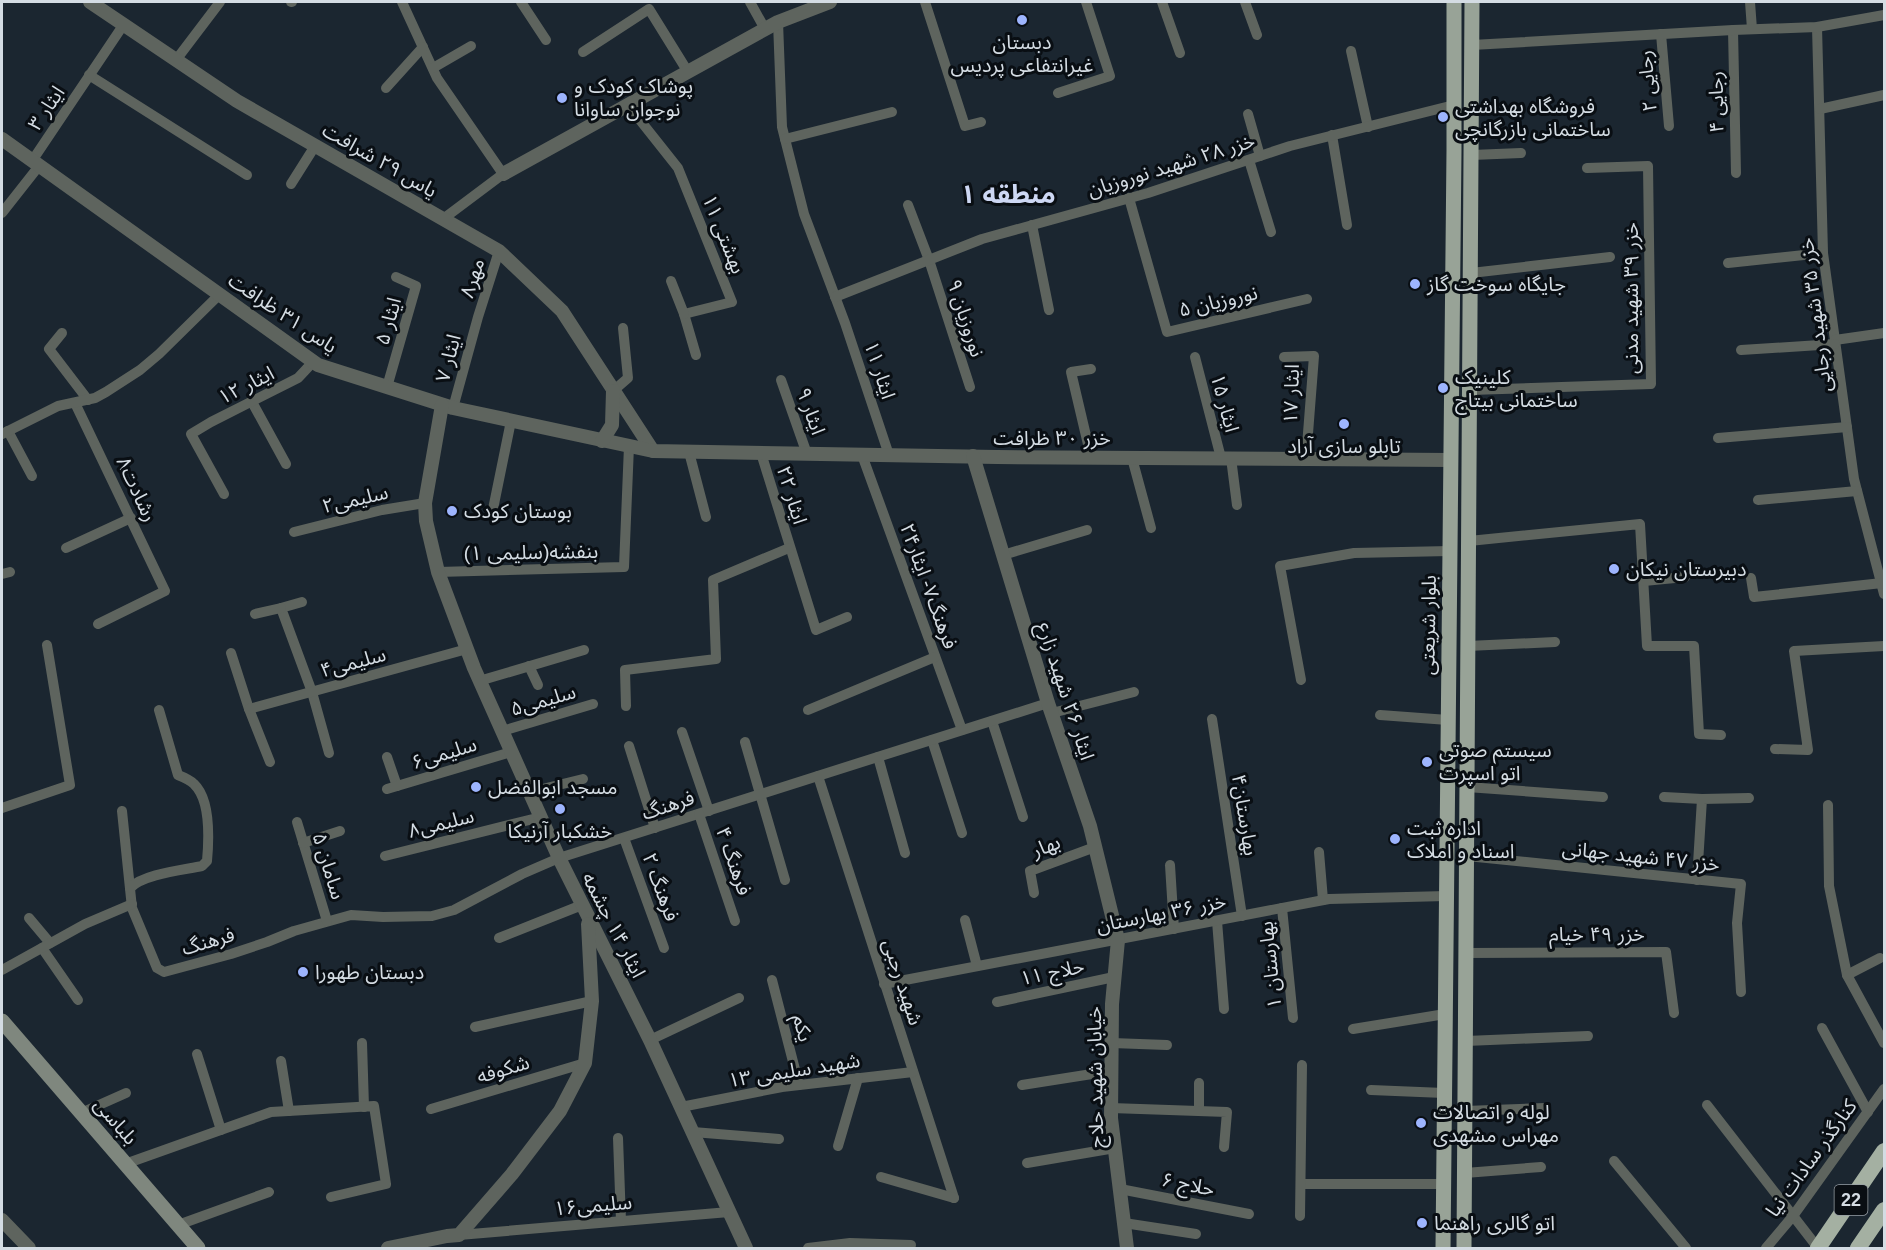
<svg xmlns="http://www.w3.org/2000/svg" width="1886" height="1250" viewBox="0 0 1886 1250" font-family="Arial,'Noto Sans Arabic',sans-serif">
  <rect width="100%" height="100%" fill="#1b2630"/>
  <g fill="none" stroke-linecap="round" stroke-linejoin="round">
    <g stroke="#5e645e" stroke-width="10">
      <polyline points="291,2 292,2"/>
      <polyline points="402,2 437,78 503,174 443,219"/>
      <polyline points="521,2 546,40"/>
      <polyline points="750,2 765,29"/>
      <polyline points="925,2 965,126 981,122"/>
      <polyline points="1162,2 1180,53"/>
      <polyline points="1245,2 1257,35"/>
      <polyline points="1750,2 1752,29"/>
      <polyline points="778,22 782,127 804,214 845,323 889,455"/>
      <polyline points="1817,27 1823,253 1854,479 1884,594"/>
      <polyline points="1733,30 1736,173"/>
      <polyline points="1661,34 1669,126"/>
      <polyline points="1472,45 1733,30 1817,27 1884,15"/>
      <polyline points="1351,51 1368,127"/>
      <polyline points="583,52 649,9 688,72"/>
      <polyline points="176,60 220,2"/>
      <polyline points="433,68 471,46"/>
      <polyline points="89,75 247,175"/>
      <polyline points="386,88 423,47"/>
      <polyline points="1058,93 1110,76 1086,2"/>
      <polyline points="628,105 678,168 732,302 684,314 696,355"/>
      <polyline points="1820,109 1884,95"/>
      <polyline points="1248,114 1260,156"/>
      <polyline points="1332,135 1347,225"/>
      <polyline points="785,139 892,112"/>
      <polyline points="1472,155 1521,153"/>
      <polyline points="1249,160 1271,232"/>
      <polyline points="32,161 124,24"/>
      <polyline points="291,184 315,146"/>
      <polyline points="1129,198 1167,332 1307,299"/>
      <polyline points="908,205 929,260 970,387"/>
      <polyline points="2,213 39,166"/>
      <polyline points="1032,225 1049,310"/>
      <polyline points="1728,263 1823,253"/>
      <polyline points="1471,273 1610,257"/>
      <polyline points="671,281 684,314"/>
      <polyline points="835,297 982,239 1148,193 1290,146 1454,105"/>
      <polyline points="62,333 49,349 88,400"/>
      <polyline points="1835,340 1884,333"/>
      <polyline points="1741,350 1835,344"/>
      <polyline points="1195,357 1221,458"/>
      <polyline points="1284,357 1314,356 1306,459"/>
      <polyline points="781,380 807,454"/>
      <polyline points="387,387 416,286 396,277"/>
      <polyline points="1470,390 1651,384 1648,166 1587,168"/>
      <polyline points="613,391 628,378 623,328"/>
      <polyline points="252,402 286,464"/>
      <polyline points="75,403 165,591 98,624"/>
      <polyline points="453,408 478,317 499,251"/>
      <polyline points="8,431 32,476"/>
      <polyline points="2,434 58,406 95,398 106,392 140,370 159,354 219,295"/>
      <polyline points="1718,438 1847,427"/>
      <polyline points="689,452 706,517"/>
      <polyline points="761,453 816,630 847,617"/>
      <polyline points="862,455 962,730"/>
      <polyline points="1091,457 1071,372 1091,369"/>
      <polyline points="1132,458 1151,528"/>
      <polyline points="1231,458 1237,505"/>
      <polyline points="224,494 191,434 211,422 298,378 313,362"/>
      <polyline points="1758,500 1857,491"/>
      <polyline points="492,514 511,421"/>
      <polyline points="294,532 382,510 425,503"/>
      <polyline points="1469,541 1640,524 1647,646 1694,646 1699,734 1721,735"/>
      <polyline points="66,548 131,518"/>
      <polyline points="1003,555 1087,530"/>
      <polyline points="438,572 624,567 629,446"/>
      <polyline points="2,574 10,572"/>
      <polyline points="1751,578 1754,597 1882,583"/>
      <polyline points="1644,581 1685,577"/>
      <polyline points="302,602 281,608 312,692 329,753"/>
      <polyline points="255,614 281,608"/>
      <polyline points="1468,646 1555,642"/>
      <polyline points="231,653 249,709 270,762"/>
      <polyline points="529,666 538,685"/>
      <polyline points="1301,680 1280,566 1354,553 1450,551"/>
      <polyline points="479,681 584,650"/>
      <polyline points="626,706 625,670 716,659 713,580 789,548"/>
      <polyline points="249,709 467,649"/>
      <polyline points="808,710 935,657"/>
      <polyline points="1052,713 1134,692"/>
      <polyline points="1380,715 1448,720"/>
      <polyline points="1212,719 1242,916"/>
      <polyline points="992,721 1023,817"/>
      <polyline points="502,731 593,704"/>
      <polyline points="682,732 709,811"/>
      <polyline points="932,740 962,833"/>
      <polyline points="745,742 785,880"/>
      <polyline points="629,746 655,828"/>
      <polyline points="1775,749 1808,750 1794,651 1884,646"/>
      <polyline points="387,757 397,786"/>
      <polyline points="878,757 905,853"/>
      <polyline points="818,776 954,1198"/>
      <polyline points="1467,787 1603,797"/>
      <polyline points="387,789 511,752"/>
      <polyline points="530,792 583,779"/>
      <polyline points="1664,797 1702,799"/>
      <polyline points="1828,805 1829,886 1847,975 1884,1043"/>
      <polyline points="2,808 70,785 47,645"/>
      <polyline points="122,811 132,908 157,968 164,972 231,954 267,942 294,931 351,915 383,917 432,916 454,910 522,874 559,858 1048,703"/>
      <polyline points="699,814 735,921"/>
      <polyline points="297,822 327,921"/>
      <polyline points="624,838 664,948"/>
      <polyline points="303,843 340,831"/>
      <polyline points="1319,852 1323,900"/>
      <polyline points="385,856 541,817"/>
      <polyline points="1467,856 1741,884 1737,923 1741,992"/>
      <polyline points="1170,865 1174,929"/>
      <polyline points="1697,880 1702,799 1749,798"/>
      <path d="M130,888C143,874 183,870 202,866L207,861C209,839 211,800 194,784C190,780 183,777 178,775L159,710"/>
      <polyline points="1034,893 1030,871 1095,847"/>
      <polyline points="1282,908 1293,1018"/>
      <polyline points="29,918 50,943"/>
      <polyline points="965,920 977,966"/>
      <polyline points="1217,921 1224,1009"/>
      <polyline points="499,938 582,905"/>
      <polyline points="42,948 78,1000"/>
      <polyline points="1466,953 1666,952 1674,1013"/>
      <polyline points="2,970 85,924 132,904"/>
      <polyline points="1847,975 1880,958"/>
      <polyline points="772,980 799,1085"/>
      <polyline points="884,984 1329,899 1446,896"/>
      <polyline points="997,1002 1114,977"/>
      <polyline points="475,1027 592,1001"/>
      <polyline points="1822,1028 1868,1112"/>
      <polyline points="1353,1029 1445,1014"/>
      <polyline points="650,1040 739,998"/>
      <polyline points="1466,1041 1588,1036"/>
      <polyline points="362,1043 364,1107"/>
      <polyline points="1112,1043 1167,1045"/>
      <polyline points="197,1054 221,1130"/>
      <polyline points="281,1061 289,1111"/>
      <polyline points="1199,1083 1199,1111"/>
      <polyline points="1022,1085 1111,1071"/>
      <polyline points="1371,1090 1444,1093"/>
      <polyline points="1707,1105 1818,1248"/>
      <polyline points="681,1107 782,1087 913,1072"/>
      <polyline points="1111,1108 1227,1112 1224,1147"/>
      <polyline points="431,1109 585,1063"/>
      <polyline points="1465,1111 1545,1108"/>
      <polyline points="81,1113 126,1093"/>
      <polyline points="693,1132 779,1139"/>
      <polyline points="618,1138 621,1221"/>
      <polyline points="838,1146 858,1078"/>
      <polyline points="1614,1161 1686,1248"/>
      <polyline points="1027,1163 1115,1148"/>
      <polyline points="125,1164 271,1112 374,1106 386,1184 331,1197"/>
      <polyline points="1465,1173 1541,1167"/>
      <polyline points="881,1177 954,1198"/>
      <polyline points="1302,1184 1443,1184"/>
      <polyline points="1120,1189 1249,1214"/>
      <polyline points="1300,1216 1302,1065"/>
      <polyline points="1124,1223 1196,1234"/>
      <polyline points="178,1225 269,1192"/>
      <polyline points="459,1235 729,1212"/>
      <polyline points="808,1248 850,1243 911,1245"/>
      <polyline points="1766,1248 1793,1216 1884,1089"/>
    </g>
    <g stroke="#5e645e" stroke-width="14">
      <polyline points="90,2 237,101 499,251 562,311 653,451"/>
      <polyline points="2,139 318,365 453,408 653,451 997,457 1451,460"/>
      <polyline points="503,174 778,22 830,2"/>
      <polyline points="442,405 425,503 426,521 438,572 474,668 559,858 650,1040 746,1248"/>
      <polyline points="602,441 612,425 613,391"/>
      <polyline points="973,456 1048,703 1090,826 1118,940 1112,1004 1111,1118 1127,1248"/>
      <polyline points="2,1220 29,1248"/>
      <polyline points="388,1248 447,1236 459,1235 512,1174 560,1111 585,1063 592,1001 588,924"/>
    </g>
    <polyline stroke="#7f877e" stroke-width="15" points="2,1021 198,1248"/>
    <g stroke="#98a397" stroke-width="15">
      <polyline points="1443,1248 1454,150 1454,2"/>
      <polyline points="1464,1248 1472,2"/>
    </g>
    <g stroke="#a4b0a2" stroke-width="16">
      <polyline points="1818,1248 1884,1151"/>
      <polyline points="1858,1248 1884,1210"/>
    </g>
  </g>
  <g fill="#9db4fd" stroke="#090e13" stroke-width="2">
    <circle cx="1022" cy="20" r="6"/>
    <circle cx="562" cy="98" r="6"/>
    <circle cx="1443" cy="117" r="6"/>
    <circle cx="1415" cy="284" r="6"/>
    <circle cx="1443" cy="388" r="6"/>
    <circle cx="1344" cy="424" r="6"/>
    <circle cx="452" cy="511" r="6"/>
    <circle cx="1614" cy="569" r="6"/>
    <circle cx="1427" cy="762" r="6"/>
    <circle cx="476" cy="787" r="6"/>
    <circle cx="560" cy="809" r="6"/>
    <circle cx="1395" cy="839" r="6"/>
    <circle cx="303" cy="972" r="6"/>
    <circle cx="1421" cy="1123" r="6"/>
    <circle cx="1422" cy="1223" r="6"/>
  </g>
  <g text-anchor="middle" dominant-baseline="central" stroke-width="6" stroke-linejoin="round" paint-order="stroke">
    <rect fill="#090e13" stroke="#979ea5" stroke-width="1.5" x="1834.5" y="1185" width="33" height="30" rx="4.5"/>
    <g font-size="18" font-weight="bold" fill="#d4dce3">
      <text x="1851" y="1200">22</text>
    </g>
    <g font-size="20" fill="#d4dce3" stroke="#090e13" text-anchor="start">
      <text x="1022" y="42" text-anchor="middle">دبستان<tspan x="1022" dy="23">غیرانتفاعی پردیس</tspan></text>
      <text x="574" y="86">پوشاک کودک و<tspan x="574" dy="23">نوجوان ساوانا</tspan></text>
      <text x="1455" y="106">فروشگاه بهداشتی<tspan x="1455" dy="23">ساختمانی بازرگانچی</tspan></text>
      <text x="1427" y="284">جایگاه سوخت گاز</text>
      <text x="1455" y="377">کلینیک<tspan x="1455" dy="23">ساختمانی بیتاج</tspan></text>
      <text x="1344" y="446" text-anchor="middle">تابلو سازی آراد</text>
      <text x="464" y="511">بوستان کودک</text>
      <text x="1626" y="569">دبیرستان نیکان</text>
      <text x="1439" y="750">سیستم صوتی<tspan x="1439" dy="23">اتو اسپرت</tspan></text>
      <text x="488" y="787">مسجد ابوالفضل</text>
      <text x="1407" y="828">اداره ثبت<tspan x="1407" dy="23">اسناد و املاک</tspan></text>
      <text x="560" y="831" text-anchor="middle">خشکبار آرنیکا</text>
      <text x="315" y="972">دبستان طهورا</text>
      <text x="1433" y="1112">لوله و اتصالات<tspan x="1433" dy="23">مهراس مشهدی</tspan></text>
      <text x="1434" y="1223">اتو گالری راهنما</text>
    </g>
    <g font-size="20" fill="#d4dce3" stroke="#090e13">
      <text transform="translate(1647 81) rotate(-95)">رجایی ۲</text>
      <text transform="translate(1716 102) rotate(-91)">رجایی ۴</text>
      <text transform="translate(46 108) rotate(-56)">ایثار ۳</text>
      <text transform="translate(380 160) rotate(30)">یاس ۲۹ شرافت</text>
      <text transform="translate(1171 165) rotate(-17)">خزر ۲۸ شهید نوروزیان</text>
      <text transform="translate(724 234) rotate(68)">بهشتی ۱۱</text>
      <text transform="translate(472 278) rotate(-72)">مهر۸</text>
      <text transform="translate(1631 298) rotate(-90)">خزر ۳۹ شهید مدنی</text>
      <text transform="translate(1218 301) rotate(-13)">نوروزیان ۵</text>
      <text transform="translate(283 313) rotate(34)">یاس ۳۱ ظرافت</text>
      <text transform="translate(1815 315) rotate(-97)">خزر ۳۵ شهید رجایی</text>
      <text transform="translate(966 318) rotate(72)">نوروزیان ۹</text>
      <text transform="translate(388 321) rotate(-74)">ایثار ۵</text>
      <text transform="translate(448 358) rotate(-75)">ایثار ۷</text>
      <text transform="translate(880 370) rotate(72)">ایثار ۱۱</text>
      <text transform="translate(246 385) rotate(-27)">ایثار ۱۲</text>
      <text transform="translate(1291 394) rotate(-88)">ایثار ۱۷</text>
      <text transform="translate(1225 403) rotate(75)">ایثار ۱۵</text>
      <text transform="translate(811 411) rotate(70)">ایثار ۹</text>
      <text x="1052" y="438">خزر ۳۰ ظرافت</text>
      <text transform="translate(137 489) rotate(65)">رشادت۸</text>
      <text transform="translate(792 495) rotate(73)">ایثار ۲۲</text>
      <text transform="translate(355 499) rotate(-13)">سلیمی۲</text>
      <text transform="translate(531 552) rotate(-1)">بنفشه(سلیمی ۱)</text>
      <text transform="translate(929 586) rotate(70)">فرهنگ۷- ایثار۲۴</text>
      <text transform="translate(1428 625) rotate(-89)">بلوار شریعتی</text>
      <text transform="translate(353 662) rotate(-15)">سلیمی۴</text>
      <text transform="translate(1066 691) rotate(72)">ایثار ۲۶ شهید زارع</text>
      <text transform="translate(543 700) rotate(-16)">سلیمی۵</text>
      <text transform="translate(444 753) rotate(-17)">سلیمی۶</text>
      <text transform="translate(668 805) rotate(-18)">فرهنگ</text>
      <text transform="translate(1245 815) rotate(81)">بهارستان۴</text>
      <text transform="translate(441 823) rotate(-14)">سلیمی۸</text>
      <text transform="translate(1046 846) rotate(-21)">بهار</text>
      <text transform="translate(1641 856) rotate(6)">خزر ۴۷ شهید جهانی</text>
      <text transform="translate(734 861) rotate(71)">فرهنگ ۴</text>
      <text transform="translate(329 866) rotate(73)">سامان ۵</text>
      <text transform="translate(661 887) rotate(70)">فرهنگ ۲</text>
      <text transform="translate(1161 913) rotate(-11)">خزر ۳۶ بهارستان</text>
      <text transform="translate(614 925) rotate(63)">ایثار ۱۴ چشمه</text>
      <text x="1597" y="934">خزر ۴۹ خیام</text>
      <text transform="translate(208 941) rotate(-16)">فرهنگ</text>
      <text transform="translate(1270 965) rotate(-96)">بهارستان ۱</text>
      <text transform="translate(1052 972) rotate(-12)">حلاج ۱۱</text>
      <text transform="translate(903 982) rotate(72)">شهید رجبی</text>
      <text transform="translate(803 1028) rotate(76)">یکم</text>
      <text transform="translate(503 1069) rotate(-17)">شکوفه</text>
      <text transform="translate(794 1070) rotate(-9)">شهید سلیمی ۱۳</text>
      <text transform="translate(1095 1077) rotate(-91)">خیابان شهید حلاج</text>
      <text transform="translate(116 1121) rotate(49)">بلباسی</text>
      <text transform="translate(1811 1158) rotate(-54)">کنارگذر سادات نیا</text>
      <text transform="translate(1188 1184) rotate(11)">حلاج ۶</text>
      <text transform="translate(593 1205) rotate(-5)">سلیمی۱۶</text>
    </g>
    <g font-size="26" font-weight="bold" fill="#cdd7f3" stroke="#090e13">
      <text x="1008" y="194">منطقه ۱</text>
    </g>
  </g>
  <rect width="1886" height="1250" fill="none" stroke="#d4dce3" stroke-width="6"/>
</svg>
